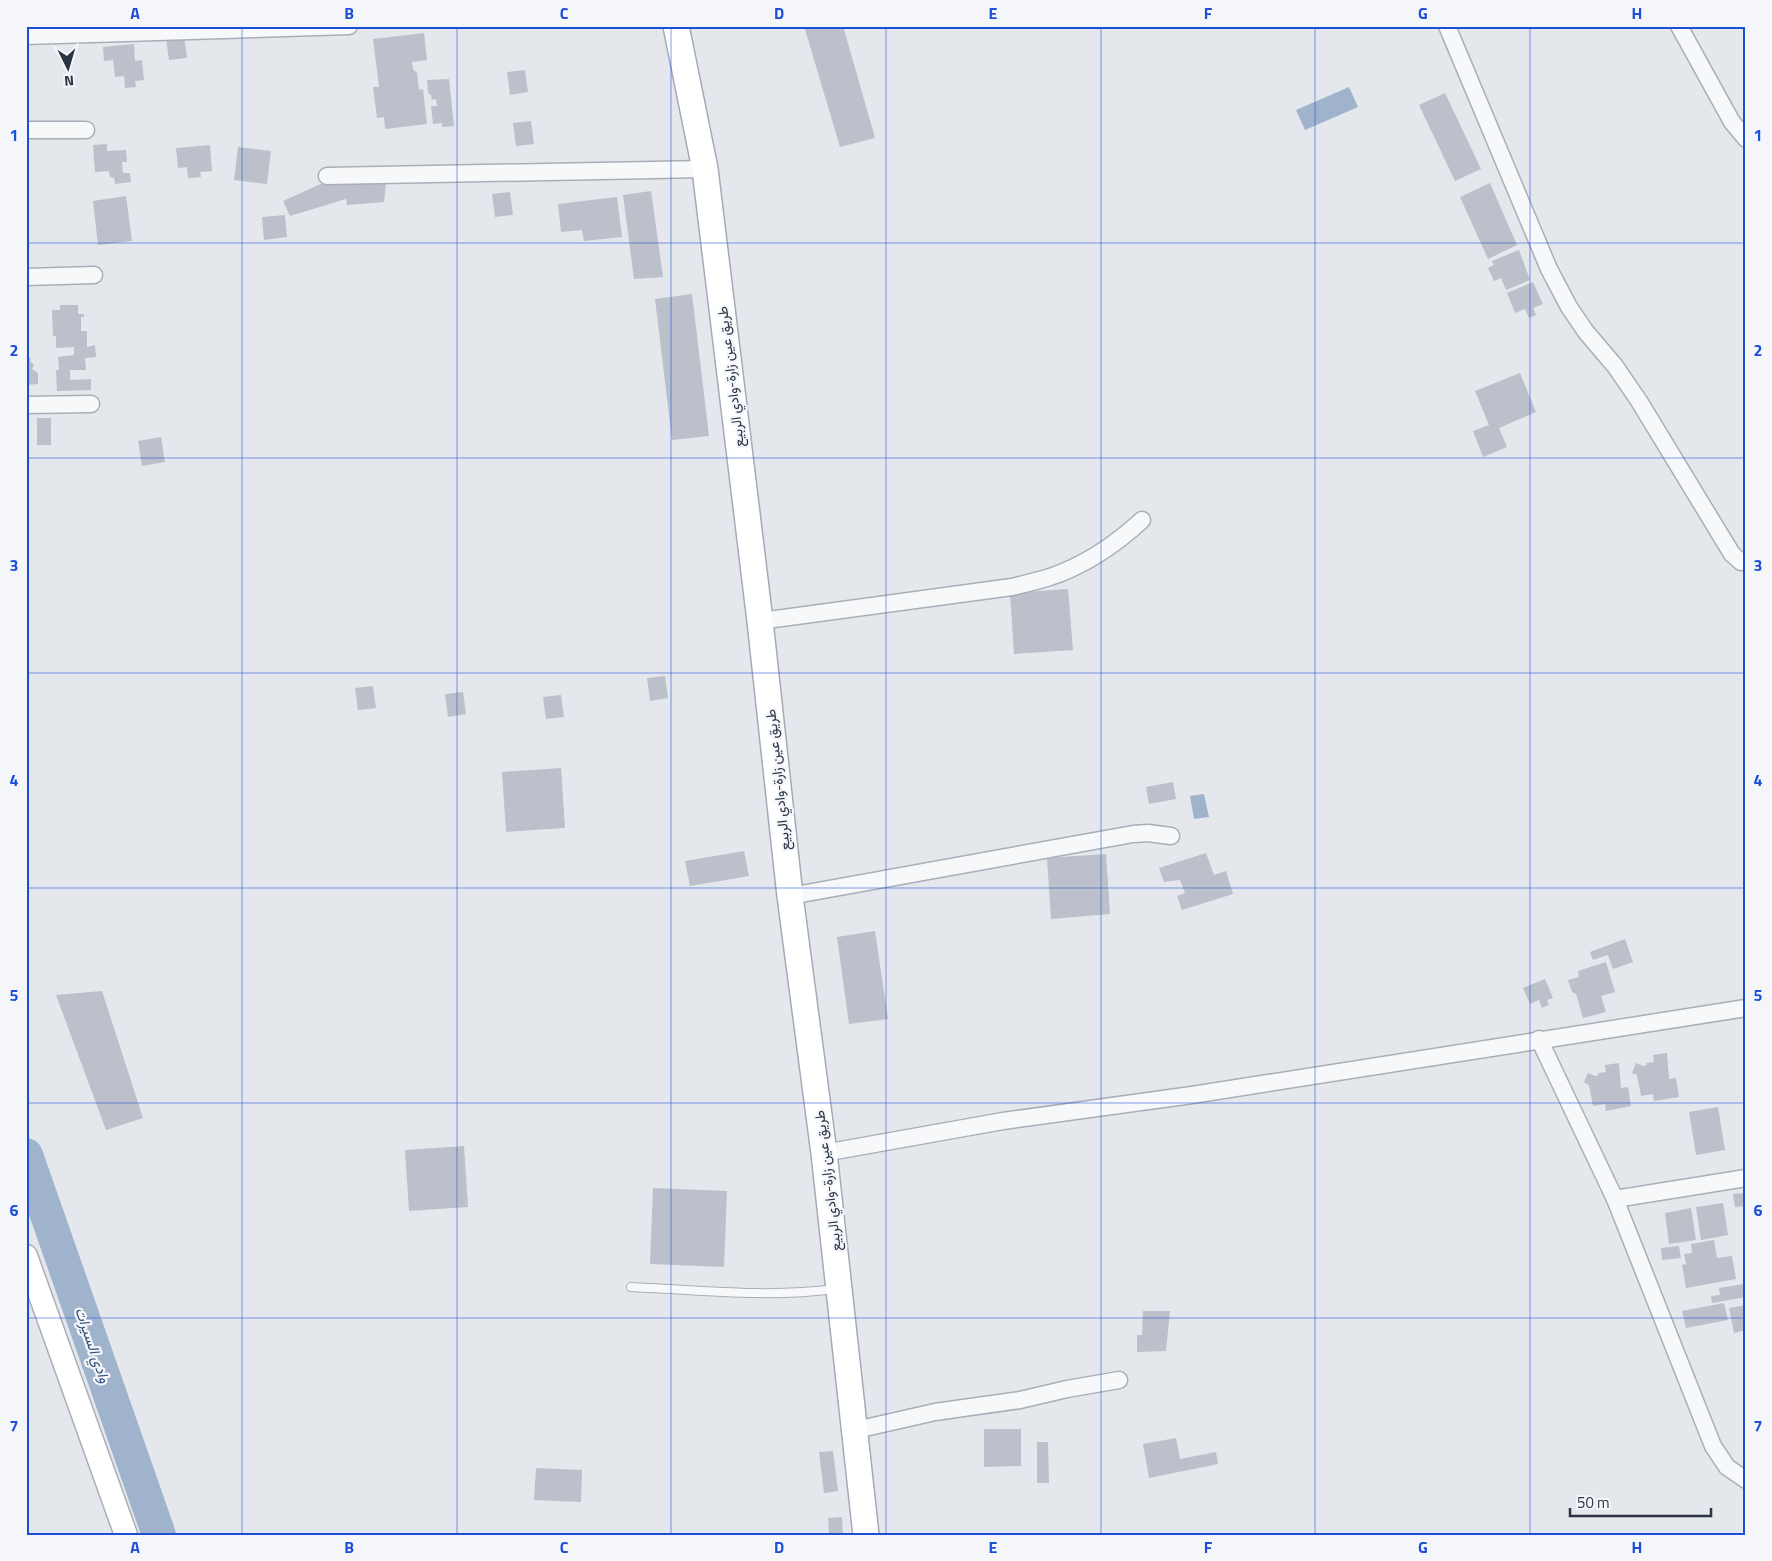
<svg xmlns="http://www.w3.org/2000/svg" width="1772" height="1561" viewBox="0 0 1772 1561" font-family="'Titillium Web',Vazirmatn,sans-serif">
  <rect width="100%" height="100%" fill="#e4e7ec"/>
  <g fill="#9fb4cc">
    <polygon points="1349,87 1358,107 1305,130 1296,110"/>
    <polygon points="1204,794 1209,817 1194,819 1190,796"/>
  </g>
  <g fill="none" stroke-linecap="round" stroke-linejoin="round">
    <polyline stroke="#9fb4cc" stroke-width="34" points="26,1155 159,1535"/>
  </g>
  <g fill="#bbc0ca">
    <polygon points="804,26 843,26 875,138 840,147"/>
    <polygon points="424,33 427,60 412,62 413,69 417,73 419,90 423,89 427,124 385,129 384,117 377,118 373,87 379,87 373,39"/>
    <polygon points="184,36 187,58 169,60 166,38"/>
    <polygon points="134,44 135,61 142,60 144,80 135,81 136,87 125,88 124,76 115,77 113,60 104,61 103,47"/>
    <polygon points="525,70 528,92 510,95 507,72"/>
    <polygon points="449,79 454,126 442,127 442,123 433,124 431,106 437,106 436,99 432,100 431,95 428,93 427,80"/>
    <polygon points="1445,93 1481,169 1455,181 1419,105"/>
    <polygon points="531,121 534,144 516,146 513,123"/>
    <polygon points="107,144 107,151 126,150 127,162 122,162 123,173 130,173 131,182 115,184 114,178 110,177 109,171 95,172 93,145"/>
    <polygon points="210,145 212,171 200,172 201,177 188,178 187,167 178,168 176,148"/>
    <polygon points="238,147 271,151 267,184 234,180"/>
    <polygon points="339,181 386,181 384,202 347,205 346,199 290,216 283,201 323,183"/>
    <polygon points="1490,183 1517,245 1488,259 1460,197"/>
    <polygon points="651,191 663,277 634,279 623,195"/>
    <polygon points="510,192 513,215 495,217 492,194"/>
    <polygon points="126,196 132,241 98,245 93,201"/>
    <polygon points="617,197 622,237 584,241 582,230 561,232 558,204"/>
    <polygon points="285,215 287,237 264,240 262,217"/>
    <polygon points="1519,250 1530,280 1506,290 1501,278 1494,281 1488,268 1494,265 1492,261"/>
    <polygon points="1533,282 1543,304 1533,308 1536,315 1529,318 1525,309 1515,313 1507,293"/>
    <polygon points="692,294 709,436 672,440 655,299"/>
    <polygon points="60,305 78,305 78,314 84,314 84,317 81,317 81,331 87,331 87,347 95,345 96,357 85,358 86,370 70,370 70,380 91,379 91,390 57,391 56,370 59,370 58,357 74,355 74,347 56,348 56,336 53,336 52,310 60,310"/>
    <polygon points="26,355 31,359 30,361 34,365 32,369 38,373 38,384 26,385"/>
    <polygon points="1520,373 1536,412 1499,428 1507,447 1483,457 1473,431 1489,425 1475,391"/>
    <rect x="37" y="418" width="14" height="27"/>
    <polygon points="161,437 165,462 142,466 138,441"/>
    <polygon points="1068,589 1073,650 1014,654 1010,593"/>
    <polygon points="665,676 668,698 650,701 647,678"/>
    <polygon points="373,686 376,708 358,710 355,688"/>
    <polygon points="463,692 466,714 448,717 445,694"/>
    <polygon points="561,695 564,717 546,719 543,697"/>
    <polygon points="561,768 565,828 506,832 502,772"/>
    <polygon points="1173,782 1176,799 1149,804 1146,787"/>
    <polygon points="744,851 749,876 690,886 685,861"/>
    <polygon points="1206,853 1214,875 1226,871 1233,894 1182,910 1177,896 1185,893 1180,880 1164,882 1159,868"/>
    <polygon points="1106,854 1110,914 1051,919 1047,858"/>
    <polygon points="875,931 888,1019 849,1024 837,937"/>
    <polygon points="1625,939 1633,962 1613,969 1608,955 1593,960 1590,952"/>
    <polygon points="1606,962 1615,992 1601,996 1606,1012 1583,1018 1576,994 1572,992 1568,980 1579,977 1578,971"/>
    <polygon points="1545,979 1553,998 1547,1000 1549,1005 1542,1008 1539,1000 1530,1004 1523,988"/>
    <polygon points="102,991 143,1118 106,1130 56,995"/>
    <polygon points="1667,1053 1669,1079 1676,1078 1679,1097 1654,1101 1653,1094 1641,1096 1637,1075 1632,1073 1636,1063 1643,1066 1647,1065 1646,1063 1654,1062 1653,1055"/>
    <polygon points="1619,1063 1621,1088 1628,1087 1631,1106 1606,1111 1605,1104 1593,1106 1589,1085 1584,1082 1588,1073 1595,1076 1599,1075 1598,1073 1606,1072 1605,1065"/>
    <polygon points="1718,1107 1725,1150 1696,1155 1689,1112"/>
    <polygon points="464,1146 468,1207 409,1211 405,1150"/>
    <polygon points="653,1188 727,1191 724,1267 650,1264"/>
    <polygon points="1746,1193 1746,1206 1735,1207 1733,1194"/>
    <polygon points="1723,1203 1728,1235 1701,1240 1696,1207"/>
    <polygon points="1691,1208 1696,1240 1669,1244 1665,1213"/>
    <polygon points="1714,1240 1717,1258 1732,1256 1736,1279 1686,1288 1682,1265 1686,1264 1684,1254 1692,1253 1691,1244"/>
    <polygon points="1679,1246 1681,1258 1662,1260 1661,1248"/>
    <polygon points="1744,1284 1746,1297 1712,1303 1711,1296 1720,1295 1719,1288"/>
    <polygon points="1724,1303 1728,1320 1686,1328 1682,1311"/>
    <polygon points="1746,1305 1746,1330 1734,1333 1729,1308"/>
    <polygon points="1143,1311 1170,1311 1166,1351 1137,1352 1137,1335 1142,1335"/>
    <polygon points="984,1429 1021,1429 1021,1466 984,1467"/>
    <polygon points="1176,1438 1180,1459 1216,1452 1218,1464 1149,1478 1143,1444"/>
    <polygon points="1037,1442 1048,1442 1049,1483 1037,1483"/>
    <polygon points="833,1451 838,1491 824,1493 819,1452"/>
    <polygon points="536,1468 582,1470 581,1502 534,1500"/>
    <polygon points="842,1517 843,1535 829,1535 828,1518"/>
  </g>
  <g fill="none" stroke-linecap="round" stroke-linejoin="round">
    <g stroke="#a9aeb7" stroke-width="10">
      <path id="lane" d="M631,1287C699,1290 767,1298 835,1289"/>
    </g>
    <g stroke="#a9aeb7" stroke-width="19">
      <g id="street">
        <polyline points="1447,26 1549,269 1569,307 1586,332 1615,366 1639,401 1732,554 1741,562 1746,560"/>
        <polyline points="1679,26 1732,122 1746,139"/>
        <polyline points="26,36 349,26"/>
        <polyline points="26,130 86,130"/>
        <polyline points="327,176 705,169"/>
        <polyline points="26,277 94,275"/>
        <polyline points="26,405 91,404"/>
        <path d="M760,621L1012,587C1024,584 1037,581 1050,577C1083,566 1116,544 1142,520"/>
        <polyline points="790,896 1133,834 1148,833 1171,836"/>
        <polyline points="1539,1039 1615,1199 1746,1178"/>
        <polyline points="824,1153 1003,1121 1192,1095 1746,1008"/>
        <polyline points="1615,1199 1713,1446 1727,1467 1746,1480"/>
        <polyline points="856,1430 935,1412 1020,1400 1067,1389 1119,1380"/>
      </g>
    </g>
    <g stroke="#a9aeb7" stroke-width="25">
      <polyline id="secondary" points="26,1256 126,1535"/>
    </g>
    <g stroke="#a3abb8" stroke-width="28">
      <polyline id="primary" points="676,26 705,169 760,621 790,896 824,1153 866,1535"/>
    </g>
    <use href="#lane" stroke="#f7f8fa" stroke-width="8"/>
    <use href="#street" stroke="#f7f8fa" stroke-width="16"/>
    <use href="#secondary" stroke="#fff" stroke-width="22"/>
    <use href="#primary" stroke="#fff" stroke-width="25"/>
  </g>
  <path fill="none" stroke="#1d4ed8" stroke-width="1" stroke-opacity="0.55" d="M242,26V1535M457,26V1535M671,26V1535M886,26V1535M1101,26V1535M1315,26V1535M1530,26V1535M26,243H1746M26,458H1746M26,673H1746M26,888H1746M26,1103H1746M26,1318H1746"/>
  <g text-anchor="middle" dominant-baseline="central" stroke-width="4.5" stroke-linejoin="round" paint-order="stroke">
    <g font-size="14" fill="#2b3445" stroke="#f4f6f9">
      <text transform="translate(730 377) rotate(-97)">طريق عين زارة-وادي الربيع</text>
      <text transform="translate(777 780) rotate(-96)">طريق عين زارة-وادي الربيع</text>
      <text transform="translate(827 1181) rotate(-97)">طريق عين زارة-وادي الربيع</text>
    </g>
    <g font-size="15" font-style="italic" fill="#34527a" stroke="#f4f6f9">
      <text transform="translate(93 1345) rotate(71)">وادي السيرات</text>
    </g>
  </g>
  <rect width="1772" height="1561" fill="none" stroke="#f4f6f9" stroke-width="55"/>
  <g transform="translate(68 68) rotate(175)" stroke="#f4f6f9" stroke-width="4" paint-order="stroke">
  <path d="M0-4L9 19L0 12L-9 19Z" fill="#2b3445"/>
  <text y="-8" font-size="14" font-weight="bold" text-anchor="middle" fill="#2b3445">N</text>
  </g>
  <path d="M1570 1508v8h141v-8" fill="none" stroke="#2b3445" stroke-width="2.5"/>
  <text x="1577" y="1508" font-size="15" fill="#2b3445" stroke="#f4f6f9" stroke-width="4" paint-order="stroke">50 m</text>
  <rect x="28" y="28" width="1716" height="1506" fill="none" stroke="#1d4ed8" stroke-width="2"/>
  <g font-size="16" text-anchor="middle" font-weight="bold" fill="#1d4ed8">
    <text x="135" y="19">A</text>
    <text x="349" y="19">B</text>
    <text x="564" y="19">C</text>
    <text x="779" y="19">D</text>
    <text x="993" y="19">E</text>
    <text x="1208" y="19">F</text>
    <text x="1423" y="19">G</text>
    <text x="1637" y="19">H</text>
    <text x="14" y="141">1</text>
    <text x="1758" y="141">1</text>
    <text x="14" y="356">2</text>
    <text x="1758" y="356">2</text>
    <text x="14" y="571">3</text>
    <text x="1758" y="571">3</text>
    <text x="14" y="786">4</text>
    <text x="1758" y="786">4</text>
    <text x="14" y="1001">5</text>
    <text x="1758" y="1001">5</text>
    <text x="14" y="1216">6</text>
    <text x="1758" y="1216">6</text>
    <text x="14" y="1432">7</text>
    <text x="1758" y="1432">7</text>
    <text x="135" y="1553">A</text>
    <text x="349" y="1553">B</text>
    <text x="564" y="1553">C</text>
    <text x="779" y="1553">D</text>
    <text x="993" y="1553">E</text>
    <text x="1208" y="1553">F</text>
    <text x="1423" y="1553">G</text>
    <text x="1637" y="1553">H</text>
  </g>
</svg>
